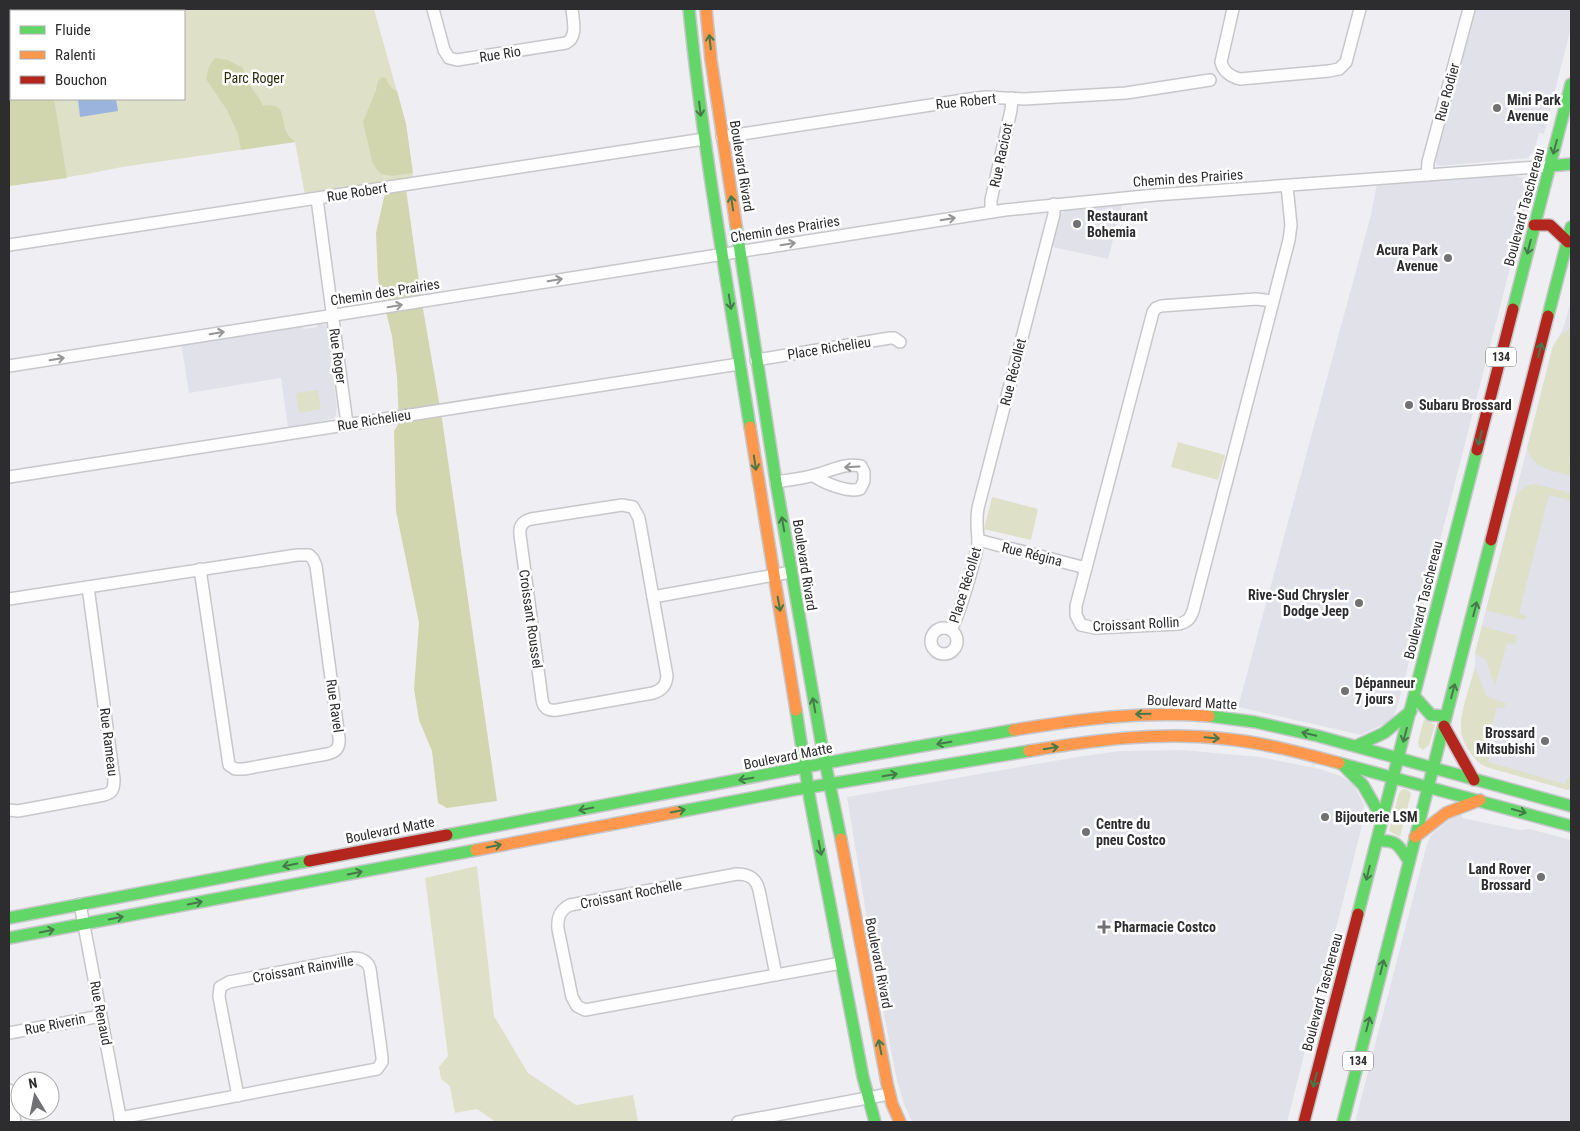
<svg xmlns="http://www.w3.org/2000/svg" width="1580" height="1131" viewBox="0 0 1580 1131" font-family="'Roboto Condensed',sans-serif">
  <rect width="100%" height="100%" fill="#efeff3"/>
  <g fill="#e1e1ea">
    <polygon points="1474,9 1571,9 1571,27 1544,134 1539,133 1535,148 1537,149 1529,156 1529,158 1439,166 1436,164 1434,156"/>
    <polygon points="1508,174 1524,178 1523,187 1529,187 1530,190 1399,701 1395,713 1390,721 1361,735 1238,707 1371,215 1377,183"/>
    <polygon points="1122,204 1108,259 1052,247 1059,219 1062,213 1066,209"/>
    <polygon points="1571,300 1571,791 1480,764 1469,750 1461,731 1461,721 1475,667 1475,653 1553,346 1563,329"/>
    <polygon points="317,323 325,325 326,323 327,327 337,407 336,416 332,419 288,428 281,378 189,393 181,343 302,324 303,329 317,327"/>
    <polygon points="1182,750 1260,757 1320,769 1341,776 1354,785 1364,805 1364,818 1287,1122 912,1122 904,1104 897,1080 877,980 847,797 1077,757 1119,751"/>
    <polygon points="1459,812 1463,818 1520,830 1530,829 1571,840 1571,1122 1355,1122 1427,844 1431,835"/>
  </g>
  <g fill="#dee1c8" fill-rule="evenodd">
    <path d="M9,9H374L406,124L413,178L305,195L295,142L122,167L87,174L9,186ZM11,11H184V99H11Z"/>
    <path d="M1571,327V452L1569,462L1571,463V476C1553,471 1533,469 1527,448L1553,346L1561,335Z"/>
    <polygon points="318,390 321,409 299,413 296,393"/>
    <polygon points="1178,442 1225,455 1218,480 1171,467"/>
    <path d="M1535,484L1571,493V501L1549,495L1519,613L1527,617L1523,620L1486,610L1515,498C1520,490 1525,485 1535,484Z"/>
    <polygon points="992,497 1038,509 1031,540 984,529"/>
    <polygon points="1482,626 1517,636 1515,645 1507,643 1495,686 1486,660 1475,653"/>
    <path d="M1475,667L1486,696L1506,703L1504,708L1497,707L1484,752L1490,755L1488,762L1565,784L1568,777L1571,778V785L1568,790L1486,767C1473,760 1461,743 1461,728C1460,712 1471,683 1475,667Z"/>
    <polygon points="1424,719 1435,725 1429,745 1423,750 1419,747 1418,742"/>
    <polygon points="1403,789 1408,790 1411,794 1400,837 1389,831 1399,793"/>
    <polygon points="477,866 494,1016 528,1073 576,1105 633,1095 638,1122 496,1122 477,1109 455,1113 450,1086 441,1079 439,1067 448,1056 425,878"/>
  </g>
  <g fill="#d2d6af">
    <polygon points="9,9 83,9 83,10 11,11 11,99 54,99 67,178 9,186"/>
    <path d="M215,58L228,60L243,68L248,83L259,98L263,106C287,101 280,119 287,133C288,136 293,139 295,142L241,150L238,134L227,110L206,79L209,66Z"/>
    <path d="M382,77L386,78C388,84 391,89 397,91L406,124L413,173L392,176L381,174L375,167L372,161L363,122L376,90L378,81Z"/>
    <polygon points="406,189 422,303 442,419 497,801 447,808 438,803 432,751 419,720 414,689 419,623 396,511 394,431 399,423 397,377 392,336 378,280 376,233 385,193"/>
  </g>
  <polygon fill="#9ab4de" points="86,99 116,99 118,111 80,117 78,100"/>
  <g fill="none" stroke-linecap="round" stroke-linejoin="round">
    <g stroke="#c7c7cb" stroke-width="14">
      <g id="street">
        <path d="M433,9L444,50L449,58L457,60L566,43C578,37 573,20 572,9"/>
        <path d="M1233,9L1221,62C1223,71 1231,77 1240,79L1329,71L1339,69L1346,62L1360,9"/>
        <polyline points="722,137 970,99 986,97 1024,99 1126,93 1210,80"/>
        <polyline points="1427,175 1428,162 1469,9"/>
        <polyline points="317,199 347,424"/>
        <polyline points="991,212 991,200 1011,110 1012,98"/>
        <polyline points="9,245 704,139"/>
        <path d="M1273,301L1256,299L1161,306L1156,308L1153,312L1076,606V615L1081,625L1095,628L1179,624C1187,622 1190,619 1193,611L1289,240L1291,225L1287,186"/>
        <polyline points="756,360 890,338 894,338 900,342"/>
        <polyline points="9,366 1005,210 1155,195 1550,166"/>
        <polyline points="9,477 739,364"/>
        <path d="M776,482C788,480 799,479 811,476C827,473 844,462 861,466L864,472V481L860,489C848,493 824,483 814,476"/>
        <path d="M622,505L633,507L639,518L667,676C666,686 662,690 653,693L557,710C548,711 543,708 542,699L520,535C519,526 523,521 531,519Z"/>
        <polyline points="978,540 1086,568"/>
        <polyline points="653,597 791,572"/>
        <path d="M9,599C105,584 201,569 297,555H309L313,559L316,566L339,738C340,748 336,752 327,754L244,769H235L229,765L200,569"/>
        <circle cx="944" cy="641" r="13"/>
        <path d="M951,629C958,620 979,549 978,539C977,528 976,519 978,508L1054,214V204"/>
        <path d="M9,810L18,811L104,795C113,793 114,788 114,779L88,587"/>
        <polyline points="80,904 121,1122"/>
        <path d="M776,975L759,890C756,878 749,874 737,874L570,905C560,910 557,917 558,929L572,997L577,1006L585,1010L841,963"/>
        <polyline points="9,1033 101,1016"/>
        <polyline points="9,1090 15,1122"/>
        <path d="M120,1118L377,1069L382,1062V1057L370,969C368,961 361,958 353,958L229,982L220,987L219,997L238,1096"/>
        <polyline points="738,1122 889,1094"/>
      </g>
    </g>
    <g stroke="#c7c7cb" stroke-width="14">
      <g id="fast">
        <path d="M689,9C703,149 728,288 750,427"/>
        <polyline points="1550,166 1571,164"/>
        <polyline points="736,225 776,482 822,747 841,839"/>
        <polyline points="1513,309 1571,84"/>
        <polyline points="1548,316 1571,227"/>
        <polyline points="1415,697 1431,715 1446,716"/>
        <polyline points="796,710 810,800 863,1077 875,1122"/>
        <polyline points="1209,716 1255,722 1318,736 1571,806"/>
        <polyline points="1356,746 1384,733 1411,711"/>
        <polyline points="1339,763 1571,826"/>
        <polyline points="1342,764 1363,785 1382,818"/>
        <polyline points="677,812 793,790 1029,751"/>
        <polyline points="447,835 847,759 1014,730"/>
        <path d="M1377,841C1397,839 1399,846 1409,861"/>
        <polyline points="1358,914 1477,450"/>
        <polyline points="9,918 309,861"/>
        <polyline points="9,938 476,850"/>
        <polyline points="1343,1122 1491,540"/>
      </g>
    </g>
    <g stroke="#c7c7cb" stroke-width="14">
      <g id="slow">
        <polyline points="706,9 711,60 736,225"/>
        <polyline points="750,427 796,710"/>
        <path d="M1014,730C1081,719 1141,711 1209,716"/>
        <path d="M1029,751C1095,740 1160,731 1227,739C1265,743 1302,753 1339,763"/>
        <polyline points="1415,837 1446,813 1480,800"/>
        <polyline points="841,839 887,1083 892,1104 900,1122"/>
        <polyline points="476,850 677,812"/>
      </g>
    </g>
    <g stroke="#c7c7cb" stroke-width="14">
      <g id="jam">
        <polyline points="1534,225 1550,225 1568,242"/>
        <polyline points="1477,450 1513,309"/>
        <polyline points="1491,540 1548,316"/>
        <polyline points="1444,726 1474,780"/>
        <polyline points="309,861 447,835"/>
        <polyline points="1304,1122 1358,914"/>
      </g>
    </g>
    <use href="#street" stroke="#fdfdfd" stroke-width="11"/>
    <use href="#fast" stroke="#63d668" stroke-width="11"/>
    <use href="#slow" stroke="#ff974d" stroke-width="11"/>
    <use href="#jam" stroke="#b3261e" stroke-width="11"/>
  </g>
  <defs><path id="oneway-shaft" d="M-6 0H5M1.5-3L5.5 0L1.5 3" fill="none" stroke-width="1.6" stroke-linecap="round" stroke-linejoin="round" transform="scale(1.25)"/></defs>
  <g stroke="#457949">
    <use href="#oneway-shaft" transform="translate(710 42) rotate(-96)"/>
    <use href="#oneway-shaft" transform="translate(700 109) rotate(83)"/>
    <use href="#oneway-shaft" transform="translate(1555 147) rotate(105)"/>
    <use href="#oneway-shaft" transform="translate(732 203) rotate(-99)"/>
    <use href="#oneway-shaft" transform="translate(1529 247) rotate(104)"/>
    <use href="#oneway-shaft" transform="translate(730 302) rotate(81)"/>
    <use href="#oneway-shaft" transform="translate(1540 350) rotate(-76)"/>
    <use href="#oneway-shaft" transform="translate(1480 438) rotate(104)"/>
    <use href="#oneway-shaft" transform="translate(755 463) rotate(81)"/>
    <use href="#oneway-shaft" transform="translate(783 524) rotate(-100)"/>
    <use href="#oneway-shaft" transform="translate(779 604) rotate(80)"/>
    <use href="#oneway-shaft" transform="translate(1475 609) rotate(-76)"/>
    <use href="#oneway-shaft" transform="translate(1453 691) rotate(-75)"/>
    <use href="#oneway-shaft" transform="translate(814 705) rotate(-100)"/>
    <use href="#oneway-shaft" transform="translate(1143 714) rotate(179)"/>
    <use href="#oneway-shaft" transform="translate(1309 734) rotate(-166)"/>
    <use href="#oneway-shaft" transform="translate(1405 735) rotate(105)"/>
    <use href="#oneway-shaft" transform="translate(1212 738) rotate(5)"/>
    <use href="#oneway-shaft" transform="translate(944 743) rotate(170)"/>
    <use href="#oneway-shaft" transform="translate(1051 748) rotate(-9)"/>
    <use href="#oneway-shaft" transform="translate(890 775) rotate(-10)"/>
    <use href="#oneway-shaft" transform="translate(746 779) rotate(170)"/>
    <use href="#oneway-shaft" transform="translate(586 809) rotate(169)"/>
    <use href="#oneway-shaft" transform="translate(678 811) rotate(-11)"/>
    <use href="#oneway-shaft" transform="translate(1519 811) rotate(16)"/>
    <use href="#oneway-shaft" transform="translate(494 846) rotate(-11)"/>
    <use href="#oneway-shaft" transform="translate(820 848) rotate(79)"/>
    <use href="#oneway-shaft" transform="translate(290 865) rotate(169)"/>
    <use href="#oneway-shaft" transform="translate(355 873) rotate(-11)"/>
    <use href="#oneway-shaft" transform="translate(1368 873) rotate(104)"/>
    <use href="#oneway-shaft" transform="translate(195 903) rotate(-11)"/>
    <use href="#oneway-shaft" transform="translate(116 918) rotate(-11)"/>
    <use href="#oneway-shaft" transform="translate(47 931) rotate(-11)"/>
    <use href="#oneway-shaft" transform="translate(1382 967) rotate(-76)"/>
    <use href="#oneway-shaft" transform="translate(1368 1024) rotate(-76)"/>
    <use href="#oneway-shaft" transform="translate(880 1047) rotate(-101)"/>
    <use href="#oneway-shaft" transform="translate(1315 1080) rotate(105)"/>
  </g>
  <g stroke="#959596">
    <use href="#oneway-shaft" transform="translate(948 219) rotate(-9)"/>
    <use href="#oneway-shaft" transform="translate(788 244) rotate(-9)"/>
    <use href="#oneway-shaft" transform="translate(555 280) rotate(-9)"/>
    <use href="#oneway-shaft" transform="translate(395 306) rotate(-9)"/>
    <use href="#oneway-shaft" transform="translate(217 333) rotate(-9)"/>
    <use href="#oneway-shaft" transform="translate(57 359) rotate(-9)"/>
    <use href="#oneway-shaft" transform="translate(852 467) rotate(177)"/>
  </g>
  <g fill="#717174" stroke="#fff" stroke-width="2">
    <circle cx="1497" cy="108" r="5"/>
    <circle cx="1077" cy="224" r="5"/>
    <circle cx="1448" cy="258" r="5"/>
    <circle cx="1409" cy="405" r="5"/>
    <circle cx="1359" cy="603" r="5"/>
    <circle cx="1345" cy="691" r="5"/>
    <circle cx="1545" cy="741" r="5"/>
    <circle cx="1325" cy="817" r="5"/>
    <circle cx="1086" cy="832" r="5"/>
    <circle cx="1541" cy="877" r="5"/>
    <path d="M1101.5 919.5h5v5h5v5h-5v5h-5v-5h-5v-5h5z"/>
  </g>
  <g text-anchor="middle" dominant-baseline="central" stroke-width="5" stroke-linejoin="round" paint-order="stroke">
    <g fill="#fff" stroke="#6c6c6e" stroke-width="1">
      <rect x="1486" y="347.5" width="30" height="19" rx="4"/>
      <rect x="1343" y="1051.5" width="30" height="19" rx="4"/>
    </g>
    <g font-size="12" font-weight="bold" fill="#2d2d30">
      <text x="1501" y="357">134</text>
      <text x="1358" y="1061">134</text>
    </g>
    <g font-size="14" fill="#2d2d30" stroke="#fff">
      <text transform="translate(500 54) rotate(-9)">Rue Rio</text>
      <text transform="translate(1447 92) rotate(-75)">Rue Rodier</text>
      <text transform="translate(966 101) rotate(-6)">Rue Robert</text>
      <text transform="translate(1001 155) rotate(-78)">Rue Racicot</text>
      <text transform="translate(742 166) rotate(81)">Boulevard Rivard</text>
      <text transform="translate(1188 178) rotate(-4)">Chemin des Prairies</text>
      <text transform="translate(357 192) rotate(-9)">Rue Robert</text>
      <text transform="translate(1524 207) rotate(-75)">Boulevard Taschereau</text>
      <text transform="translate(785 229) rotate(-9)">Chemin des Prairies</text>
      <text transform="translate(385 292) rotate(-9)">Chemin des Prairies</text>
      <text transform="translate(829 348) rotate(-9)">Place Richelieu</text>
      <text transform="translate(338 356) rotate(82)">Rue Roger</text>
      <text transform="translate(1013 372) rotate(-76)">Rue Récollet</text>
      <text transform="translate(374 420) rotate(-9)">Rue Richelieu</text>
      <text transform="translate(1032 554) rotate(14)">Rue Régina</text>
      <text transform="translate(805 565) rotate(81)">Boulevard Rivard</text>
      <text transform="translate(965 585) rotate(-73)">Place Récollet</text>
      <text transform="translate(1423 600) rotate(-76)">Boulevard Taschereau</text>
      <text transform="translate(531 619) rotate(82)">Croissant Roussel</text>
      <text transform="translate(1136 624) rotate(-3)">Croissant Rollin</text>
      <text transform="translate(1192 702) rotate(3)">Boulevard Matte</text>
      <text transform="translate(335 706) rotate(82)">Rue Ravel</text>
      <text transform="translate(109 742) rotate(83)">Rue Rameau</text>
      <text transform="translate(788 756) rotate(-11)">Boulevard Matte</text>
      <text transform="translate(390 830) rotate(-11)">Boulevard Matte</text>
      <text transform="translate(631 894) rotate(-11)">Croissant Rochelle</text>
      <text transform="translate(879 963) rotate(79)">Boulevard Rivard</text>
      <text transform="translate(303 969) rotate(-10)">Croissant Rainville</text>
      <text transform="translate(1322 992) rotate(-75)">Boulevard Taschereau</text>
      <text transform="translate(101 1013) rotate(79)">Rue Renaud</text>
      <text transform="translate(55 1024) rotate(-11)">Rue Riverin</text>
    </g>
    <g font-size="14" fill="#292b0b" stroke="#fff">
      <text x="254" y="78">Parc Roger</text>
    </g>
    <g font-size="14" font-weight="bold" fill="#2d2d30" stroke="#fff" text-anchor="start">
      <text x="1507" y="100">Mini Park<tspan x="1507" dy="16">Avenue</tspan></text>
      <text x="1087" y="216">Restaurant<tspan x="1087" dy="16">Bohemia</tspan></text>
      <text x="1438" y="250" text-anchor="end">Acura Park<tspan x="1438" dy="16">Avenue</tspan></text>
      <text x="1419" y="405">Subaru Brossard</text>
      <text x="1349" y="595" text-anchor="end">Rive-Sud Chrysler<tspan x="1349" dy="16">Dodge Jeep</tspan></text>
      <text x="1355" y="683">Dépanneur<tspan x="1355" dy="16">7 jours</tspan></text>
      <text x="1535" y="733" text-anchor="end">Brossard<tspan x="1535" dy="16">Mitsubishi</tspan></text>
      <text x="1335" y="817">Bijouterie LSM</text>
      <text x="1096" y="824">Centre du<tspan x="1096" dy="16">pneu Costco</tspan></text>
      <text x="1531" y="869" text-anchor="end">Land Rover<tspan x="1531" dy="16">Brossard</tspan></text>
      <text x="1114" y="927">Pharmacie Costco</text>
    </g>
  </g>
  <rect width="1580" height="1131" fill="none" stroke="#2d2d30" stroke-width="20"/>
  <rect x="10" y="10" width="175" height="90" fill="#ffffff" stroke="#ababac"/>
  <rect x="20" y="26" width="25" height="8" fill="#63d668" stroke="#ababac"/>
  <text x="55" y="35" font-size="15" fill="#2d2d30">Fluide</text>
  <rect x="20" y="51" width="25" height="8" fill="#ff974d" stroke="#ababac"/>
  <text x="55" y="60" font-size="15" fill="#2d2d30">Ralenti</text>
  <rect x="20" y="76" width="25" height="8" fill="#b3261e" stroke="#ababac"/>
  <text x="55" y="85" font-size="15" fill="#2d2d30">Bouchon</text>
  <g transform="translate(35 1096) rotate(350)"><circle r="24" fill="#ffffff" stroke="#ababac"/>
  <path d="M0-4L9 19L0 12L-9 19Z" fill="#717174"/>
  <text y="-8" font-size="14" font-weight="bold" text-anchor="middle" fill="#2d2d30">N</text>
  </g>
</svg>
